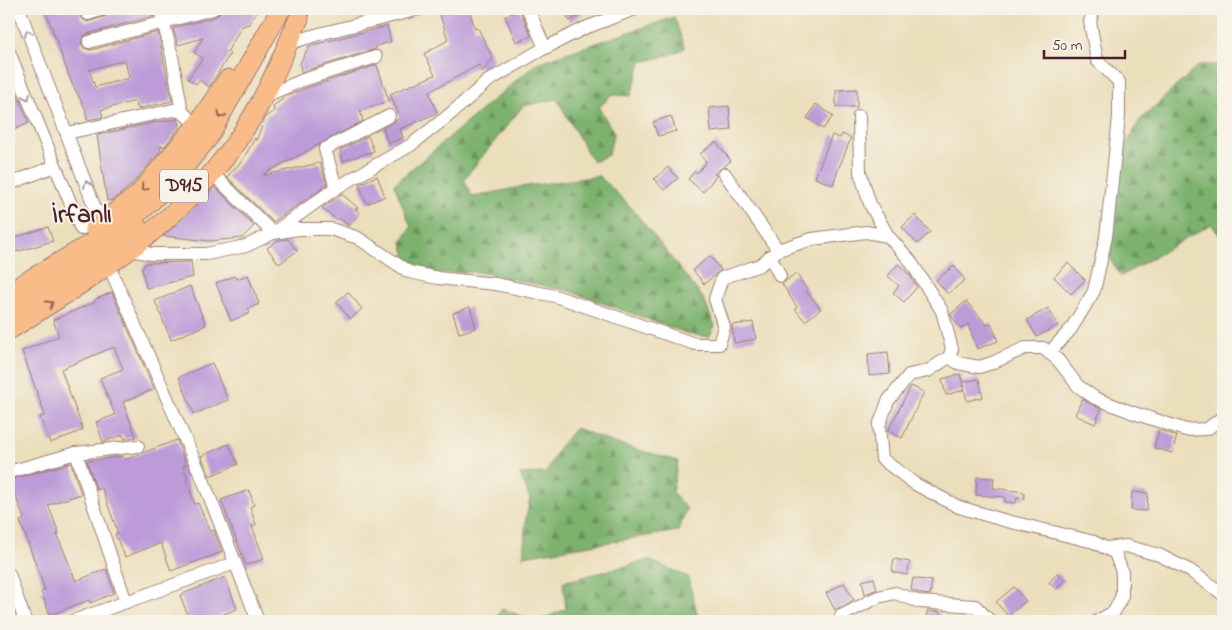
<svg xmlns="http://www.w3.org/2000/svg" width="1232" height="630" viewBox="0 0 1232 630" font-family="'Indie Flower',sans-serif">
  <defs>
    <pattern id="forest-firs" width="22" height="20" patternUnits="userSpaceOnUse" patternTransform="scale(1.25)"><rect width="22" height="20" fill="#7db26e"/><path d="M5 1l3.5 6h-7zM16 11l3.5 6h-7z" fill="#68905b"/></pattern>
  </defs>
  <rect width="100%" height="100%" fill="#f7f3e8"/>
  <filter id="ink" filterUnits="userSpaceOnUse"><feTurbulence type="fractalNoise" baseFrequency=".02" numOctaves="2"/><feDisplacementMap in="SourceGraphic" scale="10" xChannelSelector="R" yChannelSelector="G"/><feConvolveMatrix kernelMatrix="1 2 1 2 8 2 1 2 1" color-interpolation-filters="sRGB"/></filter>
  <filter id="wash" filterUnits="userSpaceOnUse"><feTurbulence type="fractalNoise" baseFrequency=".0096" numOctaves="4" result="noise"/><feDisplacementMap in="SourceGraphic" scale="20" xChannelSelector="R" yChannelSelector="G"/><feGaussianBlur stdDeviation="1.12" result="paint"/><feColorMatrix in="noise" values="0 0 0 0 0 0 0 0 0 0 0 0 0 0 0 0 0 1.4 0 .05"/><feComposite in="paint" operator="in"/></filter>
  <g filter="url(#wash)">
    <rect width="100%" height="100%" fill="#ebdebb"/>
    <g fill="url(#forest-firs)" stroke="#64684c">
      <polygon points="674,17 685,48 670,55 641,62 631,96 611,95 599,108 614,133 608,155 593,162 557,99 523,106 464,179 472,197 520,187 599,176 630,206 703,298 715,326 709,337 689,334 569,291 478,272 435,273 407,261 402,242 411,227 394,184 537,63"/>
      <polygon points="1199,65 1223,65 1223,240 1211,224 1121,276 1110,259 1119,158 1140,120"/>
      <polygon points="576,428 614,443 678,461 672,492 687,509 678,531 523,556 526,518 530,499 520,474 546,473 560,446"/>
      <polygon points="649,560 688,577 699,621 537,621 566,609 563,582"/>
      <polygon points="502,609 536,621 494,621"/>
    </g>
    <g id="blocks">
      <g fill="#bc9bd8" fill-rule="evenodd">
        <path d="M45,9H82L80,17L87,22L106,16L109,14L111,9H152L154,16L87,34L83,37L81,44L84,48L91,50L158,32L172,101L138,109L135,101L101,110L103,117L87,120L85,108L72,84ZM125,60L129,78L95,87L89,70Z"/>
        <polygon points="221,9 259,9 249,24 242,26 227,52 230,54 209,87 199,80 196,84 188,79 203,58 194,53 203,38 178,45 173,28 215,17 219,14"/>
        <polygon points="438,9 469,9 475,29 478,28 493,59 482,72 479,65 429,92 437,113 400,129 403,138 388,143 383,128 400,118 390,94 435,75 424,54 448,40"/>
        <polygon points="562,9 589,9 570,21"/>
        <polygon points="520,10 531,36 516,42 505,16"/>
        <polygon points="387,26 391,42 376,46 376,49 301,72 300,63 309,46"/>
        <polygon points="377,65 389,101 360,111 363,121 264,174 264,175 320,163 327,185 273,222 227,177 242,161 255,138 256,141 266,116 274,112 273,106 289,95 306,88"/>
        <polygon points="857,89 857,107 836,107 836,90"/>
        <polygon points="18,96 29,123 9,132 9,101"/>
        <polygon points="816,104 833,116 823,129 807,118"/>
        <polygon points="729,106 731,130 711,132 709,108"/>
        <polygon points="671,116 676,131 658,136 653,122"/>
        <polygon points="178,119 179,128 165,146 160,147 161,150 132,184 113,200 107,201 97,135 157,122"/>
        <polygon points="842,134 851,138 838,170 833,185 815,178 832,135 840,138"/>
        <polygon points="368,136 374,151 343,161 340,150"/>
        <polygon points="716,142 731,161 714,174 717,175 703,192 688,179 695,171 697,173 706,162 700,154"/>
        <polygon points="668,167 678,178 664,190 654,179"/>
        <polygon points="377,176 385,196 367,204 359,184"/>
        <polygon points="215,187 254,226 242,238 210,241 163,236"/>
        <polygon points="342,194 358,208 355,209 360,213 349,226 339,218 337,220 322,208"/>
        <polygon points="915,215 930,232 917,244 902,227"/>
        <polygon points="48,227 53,241 13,253 10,239"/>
        <polygon points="288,239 297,251 279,264 267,248 277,241"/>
        <polygon points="710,256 721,270 704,284 693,270"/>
        <polygon points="191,262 193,277 146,288 142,269 146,263"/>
        <polygon points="1068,263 1085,280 1071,294 1054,277"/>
        <polygon points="898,264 909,274 917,287 904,302 893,293 899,286 888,276"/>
        <polygon points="954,266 965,280 948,294 936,280"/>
        <polygon points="796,273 808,291 807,292 821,309 805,321 795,309 797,307 782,284"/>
        <polygon points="248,275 259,304 248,309 250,313 231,321 216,283 235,276 236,279"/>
        <polygon points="190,286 206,325 171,340 155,301"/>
        <polygon points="112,292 154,389 123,402 136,437 125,439 123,435 103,442 96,422 115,415 100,378 123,369 114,347 61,369 83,430 50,443 40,417 45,415 22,351 59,336 53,320 95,302 94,300"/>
        <polygon points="348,292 362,309 350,319 336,302"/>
        <polygon points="966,301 987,325 991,323 998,341 977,349 968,324 961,329 953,319 951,314"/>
        <polygon points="470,307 476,328 459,333 453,313"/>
        <polygon points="1048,308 1058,325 1037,337 1027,320"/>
        <polygon points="753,322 756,339 734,343 732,325"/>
        <polygon points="888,352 890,374 869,376 868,354"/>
        <polygon points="212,363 228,400 194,414 179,377"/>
        <polygon points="960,374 964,390 946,395 942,379"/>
        <polygon points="979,379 983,397 967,401 963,382"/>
        <polygon points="911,386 924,392 902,438 888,431"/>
        <polygon points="1082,399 1101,409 1095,424 1075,415"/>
        <polygon points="1159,430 1177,436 1172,453 1154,448"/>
        <polygon points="177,440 186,465 183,466 188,478 186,479 195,504 198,503 210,532 214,530 222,552 171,571 161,543 125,557 115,534 118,533 102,488 98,490 96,488 87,461 123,456 124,460"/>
        <polygon points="229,444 238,464 210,476 201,456"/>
        <polygon points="71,463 81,494 48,505 59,533 57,534 76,581 106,569 114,593 90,603 89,600 50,615 41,592 45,590 20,521 24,519 10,480"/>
        <polygon points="977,477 994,478 993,488 1024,492 1024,499 1017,498 1016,503 1005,502 1005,497 976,495"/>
        <polygon points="249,490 254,505 250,507 256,525 252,526 264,559 246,565 221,500"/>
        <polygon points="1132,492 1148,493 1147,511 1131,510"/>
        <polygon points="894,559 910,562 907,575 892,572"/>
        <polygon points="1057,573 1065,580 1057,589 1049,583"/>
        <polygon points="225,577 237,609 205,621 190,621 180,595"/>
        <polygon points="874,578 877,589 865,594 862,581"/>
        <polygon points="913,578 932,581 930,595 922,594 911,590"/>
        <polygon points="844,583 854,600 835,610 826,593"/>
        <polygon points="1014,587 1026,601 1008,616 996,602"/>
        <polygon points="927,611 940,612 940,621 926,621"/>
      </g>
    </g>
  </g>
  <g filter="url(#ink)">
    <use href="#blocks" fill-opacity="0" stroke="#9a7e73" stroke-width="1"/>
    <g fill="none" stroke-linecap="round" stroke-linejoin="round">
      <g stroke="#9a7e73" stroke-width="14">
        <g id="minor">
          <polyline points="160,9 172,56 182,112"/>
          <polyline points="528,9 545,48"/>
          <polyline points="88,14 103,9"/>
          <polyline points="89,42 213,9"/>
          <polyline points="287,44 319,34 420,9"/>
          <polyline points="9,52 81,229 98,216 19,9"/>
          <polyline points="263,97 303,80 376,57"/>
          <polyline points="859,116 860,172 870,204 888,236"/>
          <polyline points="67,133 173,110 182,112 197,125"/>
          <polyline points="212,173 273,233 336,188 411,145 448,116 488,81 541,50 585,28 635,9"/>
          <polyline points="725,174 778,250"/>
          <polyline points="9,184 55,166"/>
          <polyline points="336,188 325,149 389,116"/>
          <polyline points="124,249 152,254 206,254 246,246 273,233 299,229 331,229 358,238 409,272 438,278 495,284 555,296 695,344 719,344 724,327 715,299 722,278 760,265 778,250 812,239 866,232 888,236 909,259 942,311 952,349 949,357 928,371 909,375 888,401 879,426 882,459 915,484 959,507 1003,520 1094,542 1115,553 1122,572 1122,596 1114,612 1097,621"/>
          <polyline points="770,256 780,276"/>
          <polyline points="109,266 203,480 258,621"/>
          <polyline points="1049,353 1071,329 1094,291 1106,237 1119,117 1119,82 1097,60 1090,22 1094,9"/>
          <polyline points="949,357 958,363 979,367 992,363 1025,348 1043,348 1058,360 1078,386 1095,398 1131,412 1186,430 1207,429 1223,417"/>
          <polyline points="76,453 138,446"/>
          <polyline points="9,472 76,453 126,602"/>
          <polyline points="1106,548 1126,546 1159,555 1189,570 1223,594"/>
          <polyline points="9,574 25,621"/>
          <polyline points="841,616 878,597 895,593 920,602 975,606 990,621"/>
          <polyline points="73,621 235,563"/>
        </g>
      </g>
      <g stroke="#9a7e73" stroke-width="21">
        <g id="highway">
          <polyline points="94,228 138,195 197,125 228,79"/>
          <polyline points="9,292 114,230 143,209 173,180 207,139 281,9"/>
          <polyline points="9,311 82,267 138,228"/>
          <path d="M9,330C97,274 189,219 246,127C268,93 283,55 299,18"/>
        </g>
      </g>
      <use href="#minor" stroke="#fff" stroke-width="12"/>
      <use href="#highway" stroke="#f9bc89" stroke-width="19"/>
    </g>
    <defs><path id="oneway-chevron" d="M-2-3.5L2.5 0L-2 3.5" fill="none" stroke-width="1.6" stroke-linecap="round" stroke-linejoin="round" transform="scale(1.25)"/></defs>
    <g stroke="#ae9aa0">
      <use href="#oneway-chevron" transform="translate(28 33) rotate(-111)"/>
      <use href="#oneway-chevron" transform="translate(27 97) rotate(68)"/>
      <use href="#oneway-chevron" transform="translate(87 184) rotate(-112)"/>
    </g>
    <g stroke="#965">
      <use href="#oneway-chevron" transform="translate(221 115) rotate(120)"/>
      <use href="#oneway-chevron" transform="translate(144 188) rotate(130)"/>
      <use href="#oneway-chevron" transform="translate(50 304) rotate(-32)"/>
    </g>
  </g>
  <g text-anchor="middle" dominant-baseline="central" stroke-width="4" stroke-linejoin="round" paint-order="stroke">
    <rect fill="#f7f3e8" stroke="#7e5f64" stroke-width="1" x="160" y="169.5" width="48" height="33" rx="4"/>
    <g font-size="19" font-weight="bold" fill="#4a1f2b">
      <text x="184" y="186">D915</text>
    </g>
    <g font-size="25" font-weight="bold" fill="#4a1f2b" stroke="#f7f3e8">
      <text x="82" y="216">İrfanlı</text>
    </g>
  </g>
  <rect width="1232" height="630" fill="none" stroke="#f7f3e8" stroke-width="30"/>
  <path d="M1044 50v8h81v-8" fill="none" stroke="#4a1f2b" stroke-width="2.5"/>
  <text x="1052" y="50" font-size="15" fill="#4a1f2b" stroke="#f7f3e8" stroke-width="4" paint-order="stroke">50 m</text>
</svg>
